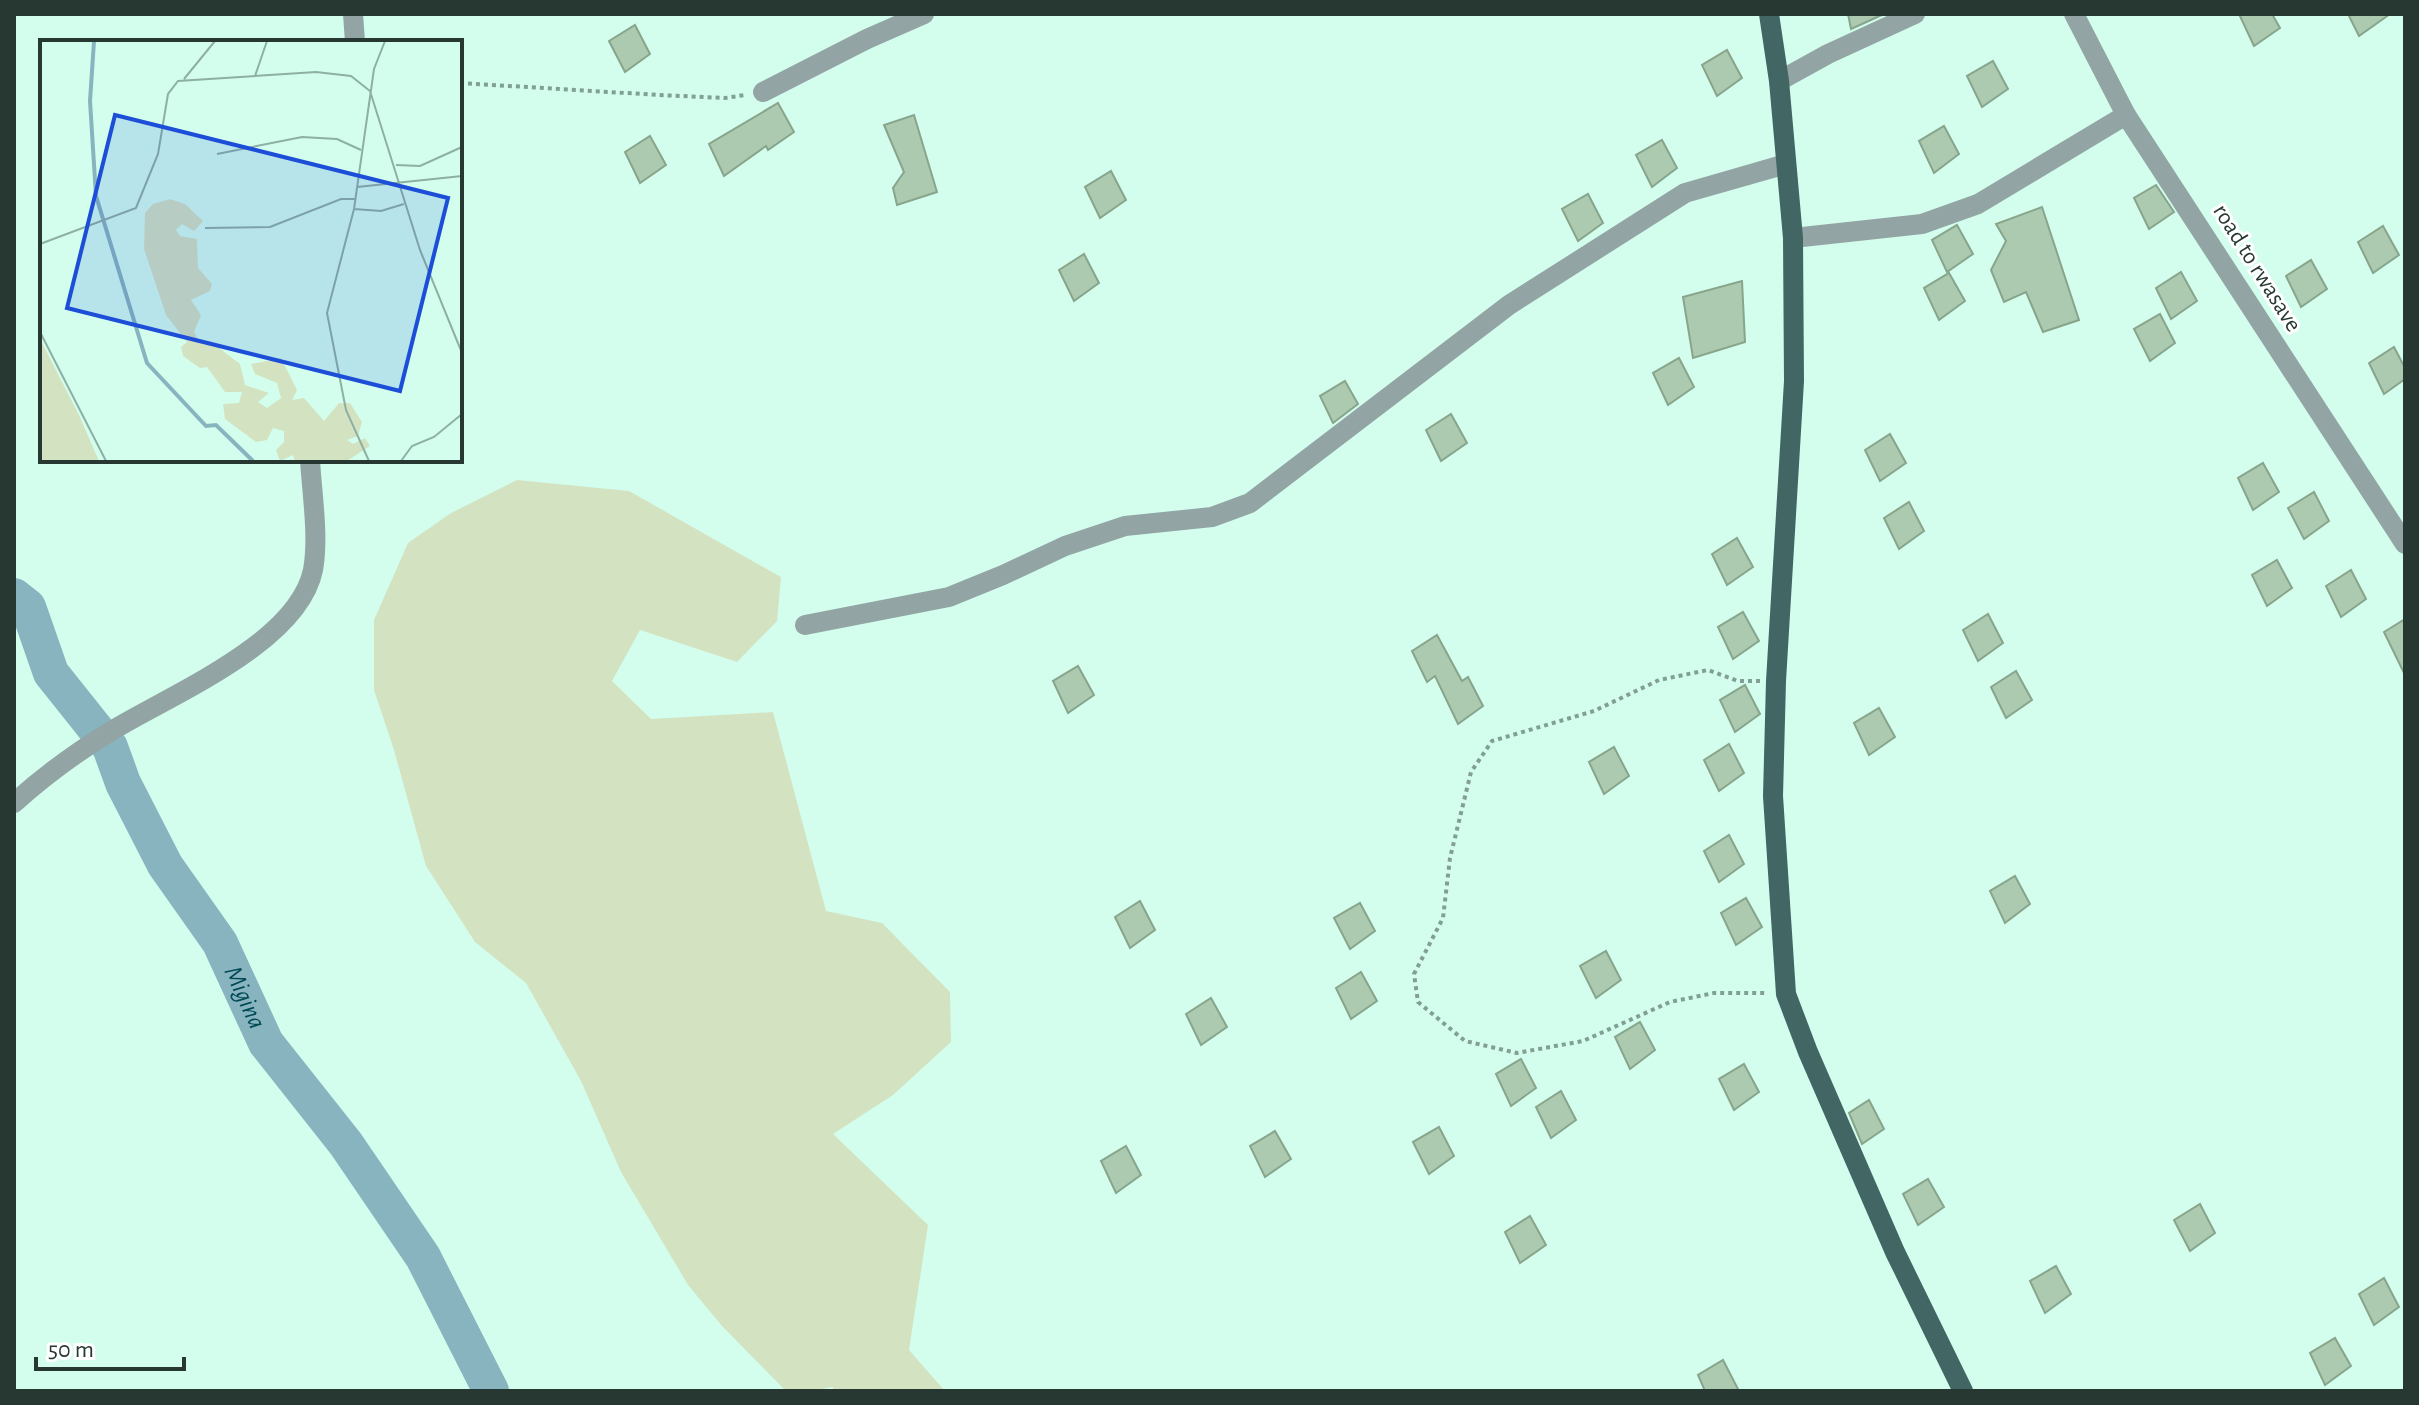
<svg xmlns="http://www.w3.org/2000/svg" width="2419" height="1405" viewBox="0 0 2419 1405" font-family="'Alegreya Sans',sans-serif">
  <rect width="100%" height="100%" fill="#d3feee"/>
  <polygon fill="#d3e3c1" points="517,480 629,491 781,577 777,621 737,662 640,630 612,681 651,719 773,712 826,911 882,923 950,992 951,1042 893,1095 833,1134 928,1225 909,1350 945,1391 836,1391 832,1387 811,1391 786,1391 722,1326 688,1285 621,1172 581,1081 526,983 475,942 426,866 394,750 374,690 374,620 408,543 451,513"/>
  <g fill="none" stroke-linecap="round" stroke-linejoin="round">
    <path stroke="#87b4bf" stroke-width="36" id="s1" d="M14,596L28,607L51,673L110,747L123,783L165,865L220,943L266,1043L346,1144L423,1257L491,1391"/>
  </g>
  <g fill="#abcaaf" stroke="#88a58c" stroke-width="2">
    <polygon points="1848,14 1884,14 1851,29"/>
    <polygon points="2239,14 2272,14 2280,28 2254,46"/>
    <polygon points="2348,14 2390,14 2359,36"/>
    <polygon points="635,25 650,54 625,72 609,41"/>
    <polygon points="1727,50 1742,78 1717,96 1702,65"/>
    <polygon points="1993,61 2008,89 1982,107 1967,76"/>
    <polygon points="778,103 794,132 768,150 766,146 724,176 709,144"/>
    <polygon points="914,115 937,192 897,205 893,188 904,172 884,125"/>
    <polygon points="1944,126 1959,154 1934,173 1919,141"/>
    <polygon points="650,136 666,165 640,183 625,152"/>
    <polygon points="1662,140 1677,168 1652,187 1636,155"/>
    <polygon points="1111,171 1126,200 1100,218 1085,187"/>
    <polygon points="2156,185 2174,212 2149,229 2134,198"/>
    <polygon points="1588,194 1603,223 1578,241 1562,209"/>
    <polygon points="2042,207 2079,320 2043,332 2026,292 2004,302 1991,270 2006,241 1996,224"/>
    <polygon points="1957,225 1973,254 1947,272 1932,240"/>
    <polygon points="2383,226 2399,255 2373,273 2358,242"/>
    <polygon points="1084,254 1099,283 1074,301 1059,270"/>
    <polygon points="2311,260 2327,289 2301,307 2286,276"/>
    <polygon points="2181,272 2197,301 2171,319 2156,288"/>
    <polygon points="1949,273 1965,301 1939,320 1924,288"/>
    <polygon points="1742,281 1745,342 1693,358 1683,297"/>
    <polygon points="2160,314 2175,343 2150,361 2134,329"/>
    <polygon points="2394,347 2405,368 2405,379 2384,394 2369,363"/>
    <polygon points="1679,358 1694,387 1668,405 1653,373"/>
    <polygon points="1345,381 1358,404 1333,423 1320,396"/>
    <polygon points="1451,414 1467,443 1441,461 1426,430"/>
    <polygon points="1890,434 1906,463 1880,481 1865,450"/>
    <polygon points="2263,463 2279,492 2253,510 2238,478"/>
    <polygon points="2314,492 2329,521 2304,539 2288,508"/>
    <polygon points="1909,502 1924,531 1899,549 1884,518"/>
    <polygon points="1737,538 1753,567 1727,585 1712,554"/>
    <polygon points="2277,560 2292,588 2267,606 2252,575"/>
    <polygon points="2351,570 2366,599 2341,617 2326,586"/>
    <polygon points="1743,612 1759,641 1733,659 1718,627"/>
    <polygon points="1988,614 2003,643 1978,661 1963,630"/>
    <polygon points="2405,619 2405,675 2384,632"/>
    <polygon points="1437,635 1462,681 1468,677 1483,706 1458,724 1435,676 1427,682 1412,651"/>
    <polygon points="1078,666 1094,695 1068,713 1053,681"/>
    <polygon points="2016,671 2032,700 2006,718 1991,687"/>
    <polygon points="1745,685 1760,714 1735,732 1720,700"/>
    <polygon points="1879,708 1895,737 1869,755 1854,723"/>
    <polygon points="1729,744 1744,773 1719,791 1704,760"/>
    <polygon points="1614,747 1629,776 1604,794 1589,762"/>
    <polygon points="1729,835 1744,864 1719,882 1704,851"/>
    <polygon points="2015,876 2030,904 2005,923 1990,891"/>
    <polygon points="1746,898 1762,927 1736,945 1721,913"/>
    <polygon points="1140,901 1155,930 1130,948 1115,917"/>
    <polygon points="1360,903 1375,931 1350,949 1334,918"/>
    <polygon points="1606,951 1621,980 1596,998 1580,966"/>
    <polygon points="1361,972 1377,1001 1351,1019 1336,988"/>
    <polygon points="1211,998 1227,1027 1201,1045 1186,1014"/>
    <polygon points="1640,1022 1655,1050 1630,1069 1615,1037"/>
    <polygon points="1521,1059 1536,1088 1511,1106 1496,1074"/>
    <polygon points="1744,1064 1759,1092 1734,1110 1719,1079"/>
    <polygon points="1561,1091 1576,1120 1551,1138 1536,1107"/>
    <polygon points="1869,1100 1884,1129 1862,1144 1849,1113"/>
    <polygon points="1439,1127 1454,1156 1429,1174 1413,1142"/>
    <polygon points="1275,1131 1291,1159 1265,1177 1250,1146"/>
    <polygon points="1126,1146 1141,1175 1116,1193 1101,1161"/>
    <polygon points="1928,1179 1944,1207 1918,1225 1903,1194"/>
    <polygon points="2200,1204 2215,1233 2190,1251 2174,1220"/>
    <polygon points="1530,1216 1546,1245 1520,1263 1505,1232"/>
    <polygon points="2056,1266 2071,1294 2045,1313 2030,1281"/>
    <polygon points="2384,1278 2399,1307 2374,1325 2359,1294"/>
    <polygon points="2335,1338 2351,1366 2325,1385 2310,1353"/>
    <polygon points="1723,1360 1739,1391 1705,1391 1698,1375"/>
  </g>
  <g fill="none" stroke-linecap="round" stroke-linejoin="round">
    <g stroke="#819f94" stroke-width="4" stroke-dasharray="4 4" stroke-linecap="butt">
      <polyline points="460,83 659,95 725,98 745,95"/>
      <polyline points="1760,681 1738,681 1708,670 1659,680 1594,711 1492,741 1471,772 1450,858 1443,918 1414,974 1418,1002 1465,1041 1517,1053 1583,1041 1670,1002 1714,993 1768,993"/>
    </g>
    <g stroke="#92a5a4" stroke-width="20">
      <polyline points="353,14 355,42"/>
      <polyline points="2074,14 2126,115 2405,544"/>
      <polyline points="1779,81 1828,54 1915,14"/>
      <polyline points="763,92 867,39 924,14"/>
      <polyline points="1793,238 1922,224 1978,204 2126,115"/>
      <polyline points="805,625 949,597 1003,575 1065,546 1125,526 1212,517 1250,503 1509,305 1685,193 1786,164"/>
      <path d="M14,803C44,776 78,751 113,730C172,694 298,643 313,570C319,537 312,494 310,460"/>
    </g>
    <polyline stroke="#416664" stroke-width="20" points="1769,14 1779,81 1793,238 1794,381 1776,681 1773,796 1786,994 1808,1052 1895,1252 1963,1391"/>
  </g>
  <g text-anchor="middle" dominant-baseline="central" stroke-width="6" stroke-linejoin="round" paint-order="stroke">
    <g font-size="24" fill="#273832" stroke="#fff">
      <text transform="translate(2257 268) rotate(58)">road to rwasave</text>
    </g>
    <g font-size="26" font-style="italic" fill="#014955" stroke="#fff">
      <text stroke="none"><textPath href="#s1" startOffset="468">Migina</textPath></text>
    </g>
  </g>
  <g transform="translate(40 40)">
    <rect width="422" height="422" fill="#d3feee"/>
    <path d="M130,159L145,164L163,181L154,191L142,184L136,190L140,196L157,199L158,228L172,244L170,251L151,260L161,275L154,292L159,301H170L200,324L205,345L229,353L218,362L227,368L241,358L237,343L215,334L211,324L241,318L257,350L252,360L264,358L284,381L299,363H310L322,382L318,396L307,400L313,404L325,398L330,406L307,421H255L253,415L240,421L236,410L244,402V391L233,388L227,400L216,402L185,379L183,364L199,363L202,352H185L167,327L160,328L143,316L141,307L147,302L126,275L104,209L105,173L113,164ZM0,299L39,375L59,421H0Z" fill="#d3e3c1"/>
    <path fill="none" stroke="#87b4bf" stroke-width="4" d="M54,1L50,61L56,156L107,323L166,386L176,385L213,421"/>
    <path fill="none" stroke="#8eafa3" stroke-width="2" d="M215,36L227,1M144,39L175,1M177,114L262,97L297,99L321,110M356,125L380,126L422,107M317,147L422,136M314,169L341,171L364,164M165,188L230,187L301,159H316M0,204L96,168L118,114L128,54L138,41L276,32L311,36L330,51L380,210L422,313M0,292L66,421M329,421L306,370L287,273L314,169L334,29L345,1M361,421L372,406L394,397L422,374"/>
    <path fill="#1d4ed8" fill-opacity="0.15" stroke="#1d4ed8" stroke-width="4" d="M75,75L408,158L360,351L27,268Z"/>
    <rect width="422" height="422" fill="none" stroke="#273832" stroke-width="4"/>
  </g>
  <rect width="2419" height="1405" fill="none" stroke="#273832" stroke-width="32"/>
  <path d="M36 1357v12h148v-12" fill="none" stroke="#273832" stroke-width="4"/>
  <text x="48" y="1357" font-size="24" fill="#273832" stroke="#ffffff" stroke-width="6" paint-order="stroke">50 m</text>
</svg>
